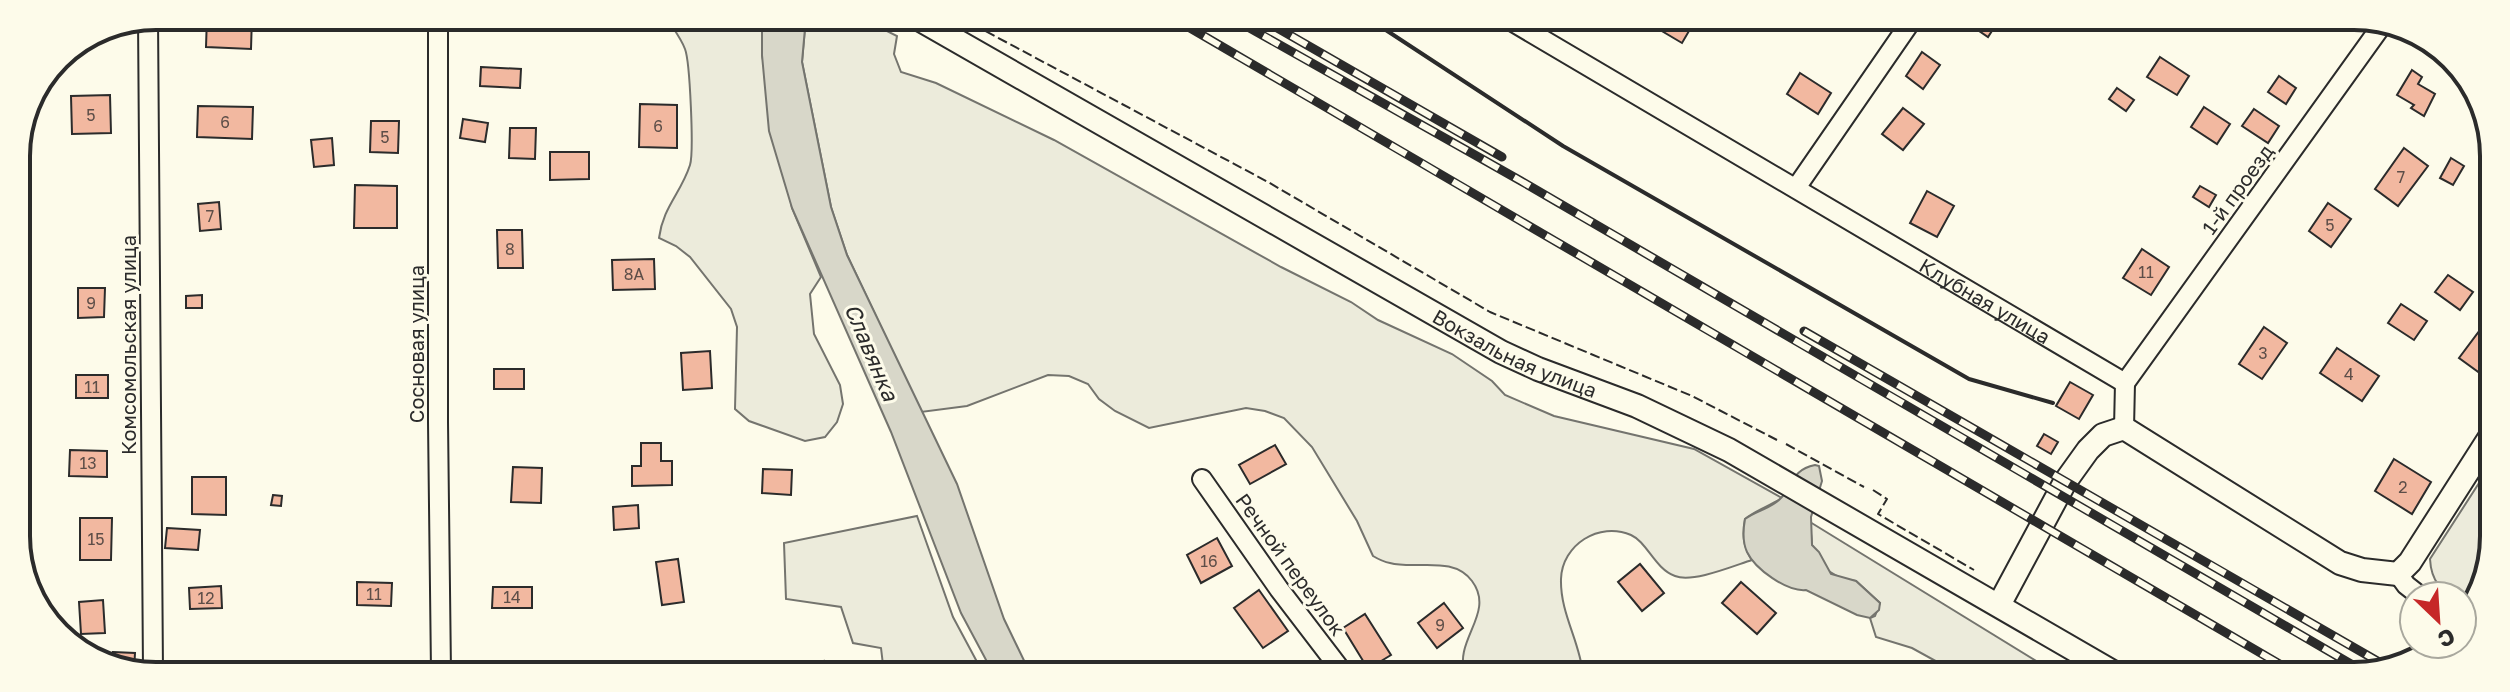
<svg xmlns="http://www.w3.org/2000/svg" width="2510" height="692" viewBox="0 0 2510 692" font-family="'Golos Text',sans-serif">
  <rect width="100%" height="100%" fill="#fdfbea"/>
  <g fill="#ecebdb" stroke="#74746e" stroke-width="2">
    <path d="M666,17H762V55L792,208L821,277L810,294L814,334L840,385L843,404L837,422L825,437L805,441L749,421L735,409L737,327L731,309L690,257L676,246L659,238C663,207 681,193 690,165C694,152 690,62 685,49C681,38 672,27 666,17Z"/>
    <path d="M806,17H838L860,26L879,27L897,36L894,54L901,72L936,83L1054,140L1281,267L1351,302L1378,320L1452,354L1492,381L1505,395L1554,416L1694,449L1782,498C1770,506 1756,510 1745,519C1742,535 1743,546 1752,560C1733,566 1693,583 1675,576C1655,569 1647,542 1631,535C1599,521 1562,545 1561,579C1560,613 1580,642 1583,674H1465C1453,640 1496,613 1472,581C1453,555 1416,570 1390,563C1384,562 1378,559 1373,556L1357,521L1312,447L1284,418L1265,411L1246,408L1149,428L1115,411L1099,399L1088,384L1069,376L1048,375L967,406L921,412L847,255L831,207L802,62Z"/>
    <path d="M2490,466L2489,571L2468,606L2462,603V596C2441,596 2431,579 2430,559Z"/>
    <polygon points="917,516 953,617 983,673 884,673 881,648 853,643 841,607 786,599 784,543"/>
    <polygon points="1810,522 2059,675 1961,675 1912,648 1876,637 1870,618 1875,616 1880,603 1856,581 1842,579 1827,570 1812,545"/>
  </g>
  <g fill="#d8d7c9" stroke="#74746e" stroke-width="2">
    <polygon points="762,17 806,17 802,62 831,207 847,255 957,484 1004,619 1030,673 993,673 961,613 891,432 792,208 769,131 762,55"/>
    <path d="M1815,465L1819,466L1822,481L1811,517L1812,545L1819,552L1831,574L1856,581L1880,603L1879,610L1870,618L1857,615L1806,590C1787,592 1755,569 1747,552C1742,541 1743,530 1745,519C1756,511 1769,509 1779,500C1794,487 1790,470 1815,465Z"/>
  </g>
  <g fill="#f2b8a0" stroke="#2b2b2b" stroke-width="2">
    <polygon points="207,16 252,16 251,49 206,47"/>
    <polygon points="360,16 392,16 392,23 360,24"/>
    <polygon points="1647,19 1696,19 1682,43 1645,21"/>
    <polygon points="1963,20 1999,20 1988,37"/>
    <polygon points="1922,52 1940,65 1923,89 1906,76"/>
    <polygon points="2160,57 2189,76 2177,95 2147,77"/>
    <polygon points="481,67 521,69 520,88 480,86"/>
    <polygon points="2412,70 2422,77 2418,84 2435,94 2424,116 2411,108 2414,105 2397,95"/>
    <polygon points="1800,73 1831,93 1818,114 1787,94"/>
    <polygon points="2279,76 2296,88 2286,104 2268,92"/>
    <polygon points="2117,88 2134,100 2126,111 2109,99"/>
    <polygon points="110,95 111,133 72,134 71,96"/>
    <polygon points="640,104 677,105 677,148 639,147"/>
    <polygon points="198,106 253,107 252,139 197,137"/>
    <polygon points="2204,107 2230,124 2217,144 2191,127"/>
    <polygon points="1903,108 1924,124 1903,150 1882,134"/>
    <polygon points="2254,109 2279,126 2268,143 2242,126"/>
    <polygon points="463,119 488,123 485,142 460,138"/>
    <polygon points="371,121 399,121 398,153 370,152"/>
    <polygon points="510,128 536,128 535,159 509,158"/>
    <polygon points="332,138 334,165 314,167 311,140"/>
    <polygon points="2404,148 2428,166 2398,206 2375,189"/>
    <polygon points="550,152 589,152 589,179 550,180"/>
    <polygon points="2451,158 2464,166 2453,185 2440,178"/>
    <polygon points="355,185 397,186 397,228 354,228"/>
    <polygon points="2200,186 2216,195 2209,207 2193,197"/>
    <polygon points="1927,191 1954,206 1937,237 1910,223"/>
    <polygon points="219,202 221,229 200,231 198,204"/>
    <polygon points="2328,203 2351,219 2331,247 2309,231"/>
    <polygon points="497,230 522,230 523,268 498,268"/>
    <polygon points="2142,249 2169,267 2151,295 2123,278"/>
    <polygon points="654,259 655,289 613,290 612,260"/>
    <polygon points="2448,275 2473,292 2460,310 2435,292"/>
    <polygon points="78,288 105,288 104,317 78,318"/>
    <polygon points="202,295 202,308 186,308 186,296"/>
    <polygon points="2401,304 2427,321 2414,340 2388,323"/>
    <polygon points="2264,327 2287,343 2262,379 2239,364"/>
    <polygon points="2480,330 2490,338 2490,376 2488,379 2459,358"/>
    <polygon points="2337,348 2379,376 2362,401 2320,373"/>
    <polygon points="710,351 712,388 683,390 681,353"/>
    <rect x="494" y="369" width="30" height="20"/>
    <rect x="76" y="375" width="32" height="23"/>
    <polygon points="2070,382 2093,395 2079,419 2056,406"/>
    <polygon points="2044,434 2058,442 2051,454 2037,446"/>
    <polygon points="641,443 661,443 661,461 672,461 672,485 632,486 632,466 641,466"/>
    <polygon points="1275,445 1286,464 1250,484 1239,465"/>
    <polygon points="70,450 107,451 107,477 69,476"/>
    <polygon points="2394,459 2431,482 2412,514 2375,491"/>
    <polygon points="513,467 542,468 541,503 511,502"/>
    <polygon points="763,469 792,470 791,495 762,493"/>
    <polygon points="192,477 226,477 226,515 192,514"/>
    <polygon points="273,495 282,496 281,506 271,505"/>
    <polygon points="638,505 639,528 614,530 613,507"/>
    <polygon points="80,518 112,518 111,560 80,560"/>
    <polygon points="167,528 200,530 198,550 165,548"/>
    <polygon points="1217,538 1232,566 1201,583 1187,555"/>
    <polygon points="678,559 684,602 662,605 656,562"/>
    <polygon points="1640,564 1664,593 1642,611 1618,582"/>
    <polygon points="357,582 392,583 391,606 357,605"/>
    <polygon points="1741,582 1776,613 1757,634 1722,603"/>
    <polygon points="221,586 222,608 190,609 189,588"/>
    <polygon points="493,587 532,587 532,608 492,608"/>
    <polygon points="1259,590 1288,631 1263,648 1234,608"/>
    <polygon points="103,600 105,633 81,634 79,602"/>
    <polygon points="1444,603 1463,628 1437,648 1418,623"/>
    <polygon points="1365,614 1391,655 1368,669 1343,628"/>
    <polygon points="113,652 135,653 134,671 121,671 113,667"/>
    <polygon points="824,661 826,673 804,673 803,664"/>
    <polygon points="305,667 339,668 339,672 305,672"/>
  </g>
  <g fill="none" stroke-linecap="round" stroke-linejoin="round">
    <g stroke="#2b2b2b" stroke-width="22">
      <g id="minor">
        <polyline points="438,17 438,422 441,672"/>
        <polyline points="148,18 153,671"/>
        <path id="s1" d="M1508,19L2125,383"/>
        <polyline points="1796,188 1912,20"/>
        <polyline points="2125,383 2385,21"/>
        <polyline points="2124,428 2125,383"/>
        <polyline points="1202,479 1279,589 1344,674"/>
        <polyline points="2398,574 2406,585 2420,596"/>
      </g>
    </g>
    <g stroke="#2b2b2b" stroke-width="26">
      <g id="tertiary">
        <path id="s2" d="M917,18L1501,352L1538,369L1637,406L1729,450L2118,675"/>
        <polyline points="1999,605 2065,482 2088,450 2103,435 2124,428 2340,563 2362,570 2398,574 2410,562 2490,437"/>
      </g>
    </g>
    <use href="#minor" stroke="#fdfbea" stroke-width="18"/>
    <use href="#tertiary" stroke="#fdfbea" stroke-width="22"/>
    <g stroke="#2b2b2b" stroke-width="9">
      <g id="rail">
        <polyline points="1173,18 2300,676"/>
        <polyline points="1232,18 1521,181 2368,674"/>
        <polyline points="1260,18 1502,157"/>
        <polyline points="1804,331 2386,666"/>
      </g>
    </g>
    <use href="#rail" stroke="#fdfbea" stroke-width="6" stroke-dasharray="18" stroke-linecap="butt"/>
    <g stroke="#2b2b2b" stroke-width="2" stroke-dasharray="10 4" stroke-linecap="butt">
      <polyline points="961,18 1268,182 1490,312 1692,396 1777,440"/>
      <polyline points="1786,444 1864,487"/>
      <polyline points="1873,490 1887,499 1878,514 1974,570"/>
    </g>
    <polyline stroke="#2b2b2b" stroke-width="4" points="1369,19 1563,146 1969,379 2053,403"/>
  </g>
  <g text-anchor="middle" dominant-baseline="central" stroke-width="6" stroke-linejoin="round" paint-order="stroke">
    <g font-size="16" fill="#5d4e48">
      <text x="91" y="115">5</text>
      <text x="225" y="122">6</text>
      <text x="658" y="126">6</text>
      <text x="385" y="137">5</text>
      <text x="2401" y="177">7</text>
      <text x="210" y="216">7</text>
      <text x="2330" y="225">5</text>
      <text x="510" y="249">8</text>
      <text x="2146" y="272">11</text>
      <text x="634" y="274">8А</text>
      <text x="91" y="303">9</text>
      <text x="2263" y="353">3</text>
      <text x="2349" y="374">4</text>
      <text x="92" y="387">11</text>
      <text x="88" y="463">13</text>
      <text x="2403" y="487">2</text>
      <text x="96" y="539">15</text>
      <text x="1209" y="561">16</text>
      <text x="374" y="594">11</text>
      <text x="512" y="597">14</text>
      <text x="206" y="598">12</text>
      <text x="1440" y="625">9</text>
    </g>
    <g font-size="20" fill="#2b2b2b" stroke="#fdfbea">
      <text transform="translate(2237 189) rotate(-54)">1-й проезд</text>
      <text stroke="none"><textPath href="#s1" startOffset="554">Клубная улица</textPath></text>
      <text transform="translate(416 344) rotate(-90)">Сосновая улица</text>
      <text transform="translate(128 345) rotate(-90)">Комсомольская улица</text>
      <text stroke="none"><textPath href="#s2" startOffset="686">Вокзальная улица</textPath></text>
      <text transform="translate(1291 564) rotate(54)">Речной переулок</text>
    </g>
    <g font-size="22" font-style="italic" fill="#2b2b2b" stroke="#fdfbea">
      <text transform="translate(872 352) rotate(67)">Славянка</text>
    </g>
  </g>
  <path d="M0 0H2510V692H0ZM156 30H2354A126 126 0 0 1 2480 156V536A126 126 0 0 1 2354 662H156A126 126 0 0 1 30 536V156A126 126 0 0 1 156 30Z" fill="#fdfbea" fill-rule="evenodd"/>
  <path fill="none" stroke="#2b2b2b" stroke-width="4" d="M156 30H2354A126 126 0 0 1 2480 156V536A126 126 0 0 1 2354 662H156A126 126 0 0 1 30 536V156A126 126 0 0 1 156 30Z"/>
  <g transform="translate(2438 620) rotate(155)"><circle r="38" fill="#fdfbea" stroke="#a9a89e" stroke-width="2"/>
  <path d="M0-6L14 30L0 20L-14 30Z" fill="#c62828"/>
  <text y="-12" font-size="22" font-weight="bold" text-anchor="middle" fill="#2b2b2b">С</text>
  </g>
</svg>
